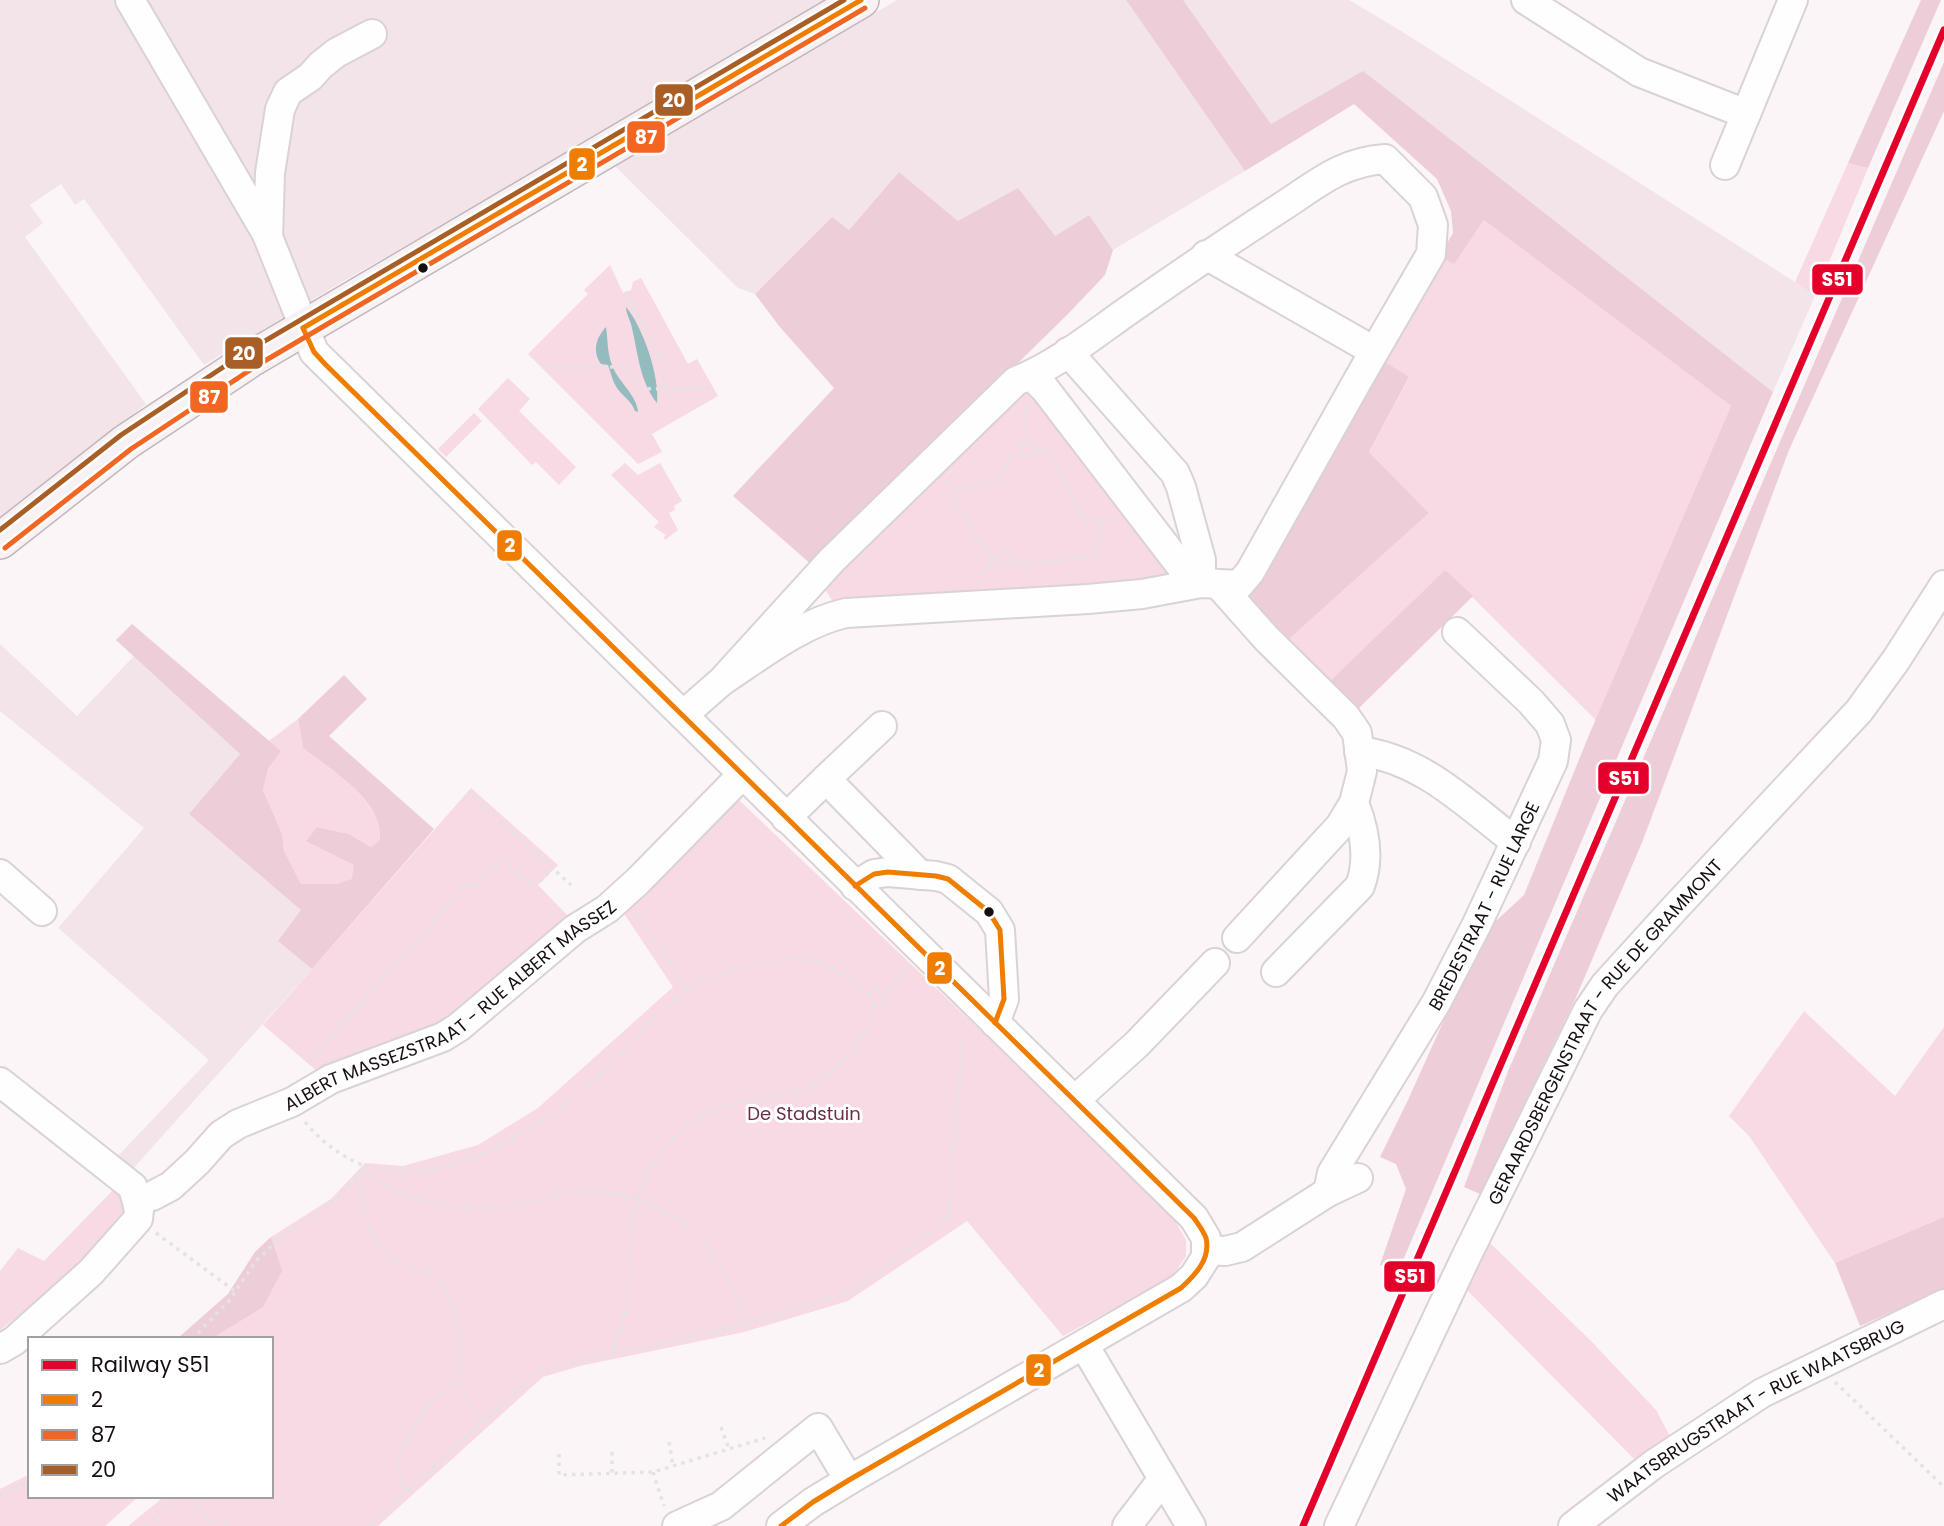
<svg xmlns="http://www.w3.org/2000/svg" width="1944" height="1526" viewBox="0 0 1944 1526" font-family="Poppins,sans-serif">
  <rect width="100%" height="100%" fill="#fbf5f7"/>
  <g fill="#f3e4e9">
    <polygon points="0,0 828,0 590,140 342,282 204,365 84,199 75,205 61,184 30,205 43,223 25,237 146,404 0,521"/>
    <polygon points="897,0 1126,0 1245,171 1113,250 1089,215 1055,236 958,221 899,172 849,230 832,217 755,294 738,288 615,166"/>
    <polygon points="1183,0 1349,0 1398,29 1795,282 1815,296 1773,392 1363,72 1271,124"/>
    <polygon points="0,644 77,716 134,656 240,754 189,814 302,910 279,941 312,969 131,1171 117,1157 209,1060 58,928 144,828 0,711"/>
  </g>
  <g fill="#f7dae4">
    <polygon points="1848,163 1868,168 1815,296 1795,282"/>
    <polygon points="1484,220 1731,406 1596,720 1445,570 1330,681 1289,639 1429,513 1369,452 1409,378 1380,359 1439,257 1454,263"/>
    <polygon points="610,265 623,293 631,290 633,282 641,278 688,364 697,359 718,396 652,434 662,452 638,464 528,354 588,294 584,290"/>
    <polygon points="508,378 530,399 519,411 576,467 559,485 536,462 532,465 478,409"/>
    <polygon points="1020,394 1033,394 1175,580 837,608 826,591 825,582"/>
    <polygon points="474,413 482,421 446,457 438,449"/>
    <polygon points="625,463 638,475 660,463 682,501 674,506 675,510 669,513 678,530 665,540 664,537 666,535 654,527 659,522 611,475"/>
    <path d="M298,719L303,748C332,772 381,798 380,840L371,847L349,834L317,827L307,840L355,865L352,880L337,884H301L284,851L282,834L263,790L268,769L281,751L269,741Z"/>
    <polygon points="471,788 558,865 538,885 569,917 444,1023 318,1072 263,1025"/>
    <polygon points="739,800 1001,1050 1175,1221 1186,1240 1186,1256 1172,1277 1063,1336 967,1221 848,1301 744,1332 580,1366 543,1377 378,1526 128,1526 165,1496 271,1496 271,1339 177,1339 228,1294 255,1252 271,1237 331,1199 365,1163 403,1166 478,1145 538,1108 673,987 621,909"/>
    <polygon points="1804,1011 1895,1096 1944,1027 1944,1217 1835,1263 1749,1136 1729,1116"/>
    <polygon points="114,1189 130,1206 60,1284 0,1330 0,1271 18,1248 44,1261"/>
    <polygon points="1488,1241 1592,1342 1656,1410 1671,1438 1638,1463 1464,1287"/>
    <polygon points="30,1474 30,1496 139,1496 105,1526 0,1526 0,1489"/>
  </g>
  <g fill="#eccdd8">
    <polygon points="1126,0 1183,0 1271,124 1363,71 1773,392 1398,1272 1380,1265 1406,1189 1396,1164 1380,1157 1408,1100 1483,933 1524,895 1589,735 1731,406 1484,220 1454,264 1439,257 1453,233 1451,211 1437,179 1354,104 1245,171"/>
    <polygon points="1921,0 1941,0 1868,168 1848,163"/>
    <polygon points="1944,62 1944,111 1789,450 1643,840 1574,1002 1480,1194 1464,1187 1509,1069"/>
    <polygon points="899,172 958,221 1018,188 1055,236 1089,215 1113,250 1105,275 1068,314 812,565 733,496 834,388 779,326 755,294 832,217 849,230"/>
    <polygon points="1380,359 1409,377 1369,452 1429,513 1289,639 1249,598"/>
    <polygon points="1445,570 1473,596 1358,709 1330,681"/>
    <path d="M132,624L281,751L268,769L263,790L282,834L284,851L301,884H337L352,879L354,865L306,841L317,827L349,834L371,847L380,840C382,798 331,771 303,748L298,719L344,675L367,699L329,736L434,829L312,969L278,941L301,910L189,814L240,754L116,640Z"/>
    <polygon points="1944,1217 1944,1289 1860,1326 1835,1263"/>
    <polygon points="271,1237 282,1271 263,1307 211,1339 177,1339 228,1294 255,1252"/>
  </g>
  <g fill="#93bcbe">
    <path d="M626,307C643,327 660,377 657,403C640,382 638,354 632,328C631,321 626,314 626,307Z"/>
    <path d="M606,327C608,340 607,352 612,365C618,382 637,395 638,412L635,411C631,400 623,397 617,388C612,380 611,373 608,365L601,364C592,351 596,338 606,327Z"/>
  </g>
  <g fill="none" stroke-linecap="round" stroke-linejoin="round">
    <g stroke="#dad2d4" stroke-width="32">
      <g id="minor">
        <polyline points="130,0 268,236"/>
        <polyline points="1526,0 1639,72 1746,114"/>
        <polyline points="372,34 336,53 321,65 310,77 288,92 280,109 270,173 268,237 314,352 1194,1218 1206,1238 1206,1257 1194,1276 1181,1288 849,1480 813,1502 781,1526"/>
        <polyline points="1725,165 1793,0"/>
        <polyline points="1206,255 1374,351"/>
        <polyline points="1068,352 1175,473 1181,487 1201,560 1201,583"/>
        <polyline points="1031,375 1045,389 1183,569 1184,586"/>
        <polyline points="1219,585 1266,638 1346,717 1357,733 1362,771 1354,803 1340,826 1237,938"/>
        <path d="M683,715L722,681L832,560L1016,381C1057,365 1093,335 1129,310C1179,275 1229,241 1280,208C1316,185 1340,162 1385,159L1423,197L1433,225L1431,254L1363,371L1250,572L1239,585L1201,583L1142,594L1088,599L846,613C801,623 760,656 722,681"/>
        <path d="M1359,751C1423,759 1467,805 1516,842"/>
        <polyline points="826,779 882,726"/>
        <polyline points="786,818 826,779 920,875"/>
        <polyline points="0,874 42,911"/>
        <polyline points="855,886 874,874 888,872 936,876 948,879 989,912 1000,930 1004,999 995,1023"/>
        <path d="M1276,972L1360,886C1370,859 1365,830 1354,803"/>
        <polyline points="0,1082 133,1187 139,1210 138,1219 91,1272 14,1341 0,1349"/>
        <polyline points="1075,1100 1137,1044 1215,963"/>
        <path id="s1" d="M1328,1192L1332,1173L1436,1003L1477,924L1553,761L1556,740L1550,724L1531,702L1457,632"/>
        <path id="s2" d="M137,1200L152,1196L171,1186L197,1162L221,1135L238,1124L292,1102L331,1079L443,1037L459,1027L575,929L607,909L638,881L742,775"/>
        <polyline points="1206,1250 1225,1251 1242,1247 1328,1192 1358,1178"/>
        <polyline points="1084,1345 1191,1526"/>
        <polyline points="677,1526 721,1506 818,1428 849,1480"/>
        <polyline points="1127,1526 1162,1480"/>
        <path id="s3" d="M1339,1526L1466,1257L1588,1010L1605,985L1675,908L1859,711L1896,660L1944,585"/>
        <path id="s4" d="M1573,1526L1654,1464L1762,1393L1944,1304"/>
      </g>
    </g>
    <g stroke="#c3b6bb" stroke-width="38">
      <polyline id="major" points="0,541 126,442 251,359 861,0"/>
    </g>
    <g stroke="#e4e2e3" stroke-width="3.5" stroke-dasharray="3.5 5" stroke-linecap="butt">
      <polyline points="625,292 662,359 664,389"/>
      <polyline points="542,367 629,367 640,389 714,388"/>
      <polyline points="1027,442 1024,412 1030,405"/>
      <polyline points="945,481 955,493 955,504 993,559 979,583"/>
      <polyline points="953,489 993,482 998,479 1013,453 1022,453"/>
      <polyline points="1100,522 1118,521"/>
      <polyline points="993,559 1004,550 1016,562"/>
      <polyline points="990,567 1016,562 1027,565 1038,564 1096,554 1100,522 1082,518 1048,450 1037,450 1032,443 1023,445 1021,448 1024,456 1033,457 1037,450"/>
      <polyline points="468,792 571,885"/>
      <polyline points="634,913 688,989"/>
      <polyline points="869,994 873,990 880,990 884,995"/>
      <polyline points="308,1063 468,882 476,888 500,860 534,887 553,868"/>
      <path d="M305,1122C322,1142 340,1156 365,1166"/>
      <path d="M362,1171C374,1182 389,1188 404,1194C441,1209 480,1212 519,1205C533,1202 547,1197 561,1195C657,1180 719,1235 746,1324"/>
      <path d="M357,1178C364,1199 365,1226 378,1245C394,1268 433,1265 448,1294C465,1329 456,1345 461,1379C464,1395 472,1409 482,1422"/>
      <polyline points="156,1233 236,1292"/>
      <path d="M192,1339L229,1301L256,1261L280,1238L336,1200L366,1166C378,1168 391,1172 403,1172C465,1173 537,1128 584,1089C616,1062 641,1027 674,1000C705,974 780,949 819,963C837,969 854,982 869,994L870,1004L875,1006L883,1003L884,995L909,968"/>
      <path d="M611,1355C616,1339 624,1321 627,1304C635,1242 621,1201 664,1147C682,1126 710,1109 736,1103C756,1099 775,1099 794,1093C833,1081 865,1044 875,1006"/>
      <polyline points="1835,1382 1944,1487"/>
      <polyline points="721,1427 729,1449"/>
      <polyline points="669,1442 673,1466"/>
      <polyline points="612,1452 612,1473"/>
      <polyline points="559,1454 559,1475 653,1472 765,1438"/>
      <polyline points="653,1472 664,1506"/>
      <path d="M407,1490C390,1464 401,1453 413,1430C428,1402 434,1396 461,1379"/>
      <polyline points="0,1496 30,1481"/>
      <polyline points="186,1496 217,1526"/>
      <polyline points="223,1522 228,1526"/>
      <polyline points="144,1526 181,1496"/>
      <polyline points="370,1526 538,1371 746,1324 852,1291 947,1220 964,1025"/>
    </g>
    <use href="#minor" stroke="#fefefe" stroke-width="28"/>
    <use href="#major" stroke="#f7f1f3" stroke-width="35"/>
    <g stroke="#fff" stroke-width="10">
      <g id="bus-1">
        <path d="M303,328L314,352L325,364L1194,1218C1198,1224 1204,1232 1206,1238C1211,1259 1195,1275 1181,1288L849,1480L813,1502L781,1526"/>
        <polyline points="303,328 861,0"/>
        <polyline points="855,886 874,874 888,872 936,876 948,879 989,912 1000,930 1004,999 995,1023"/>
      </g>
    </g>
    <g stroke="#fff" stroke-width="10">
      <polyline id="bus-2" points="5,548 131,449 256,366 865,8"/>
    </g>
    <g stroke="#fff" stroke-width="10">
      <polyline id="bus-3" points="0,530 121,435 246,352 844,0"/>
    </g>
    <use href="#bus-1" stroke="#ef7d00" stroke-width="5"/>
    <use href="#bus-2" stroke="#f26522" stroke-width="5"/>
    <use href="#bus-3" stroke="#a85e24" stroke-width="5"/>
    <g stroke="#fff" stroke-width="12">
      <polyline id="rail-1" points="1303,1526 1944,30"/>
    </g>
    <use href="#rail-1" stroke="#e4002b" stroke-width="7"/>
  </g>
  <g fill="#170e11" stroke="#fff" stroke-width="2.5">
    <circle cx="423" cy="268" r="6"/>
    <circle cx="989" cy="912" r="6"/>
  </g>
  <g text-anchor="middle" dominant-baseline="central" stroke-width="6" stroke-linejoin="round" paint-order="stroke">
    <g font-size="18" fill="#170e11" stroke="#fff">
      <text stroke="none"><textPath href="#s1" startOffset="327">BREDESTRAAT - RUE LARGE</textPath></text>
      <text stroke="none"><textPath href="#s2" startOffset="374">ALBERT MASSEZSTRAAT - RUE ALBERT MASSEZ</textPath></text>
      <text stroke="none"><textPath href="#s3" startOffset="564">GERAARDSBERGENSTRAAT - RUE DE GRAMMONT</textPath></text>
      <text stroke="none"><textPath href="#s4" startOffset="217">WAATSBRUGSTRAAT - RUE WAATSBRUG</textPath></text>
    </g>
    <g font-size="18" fill="#6b2d47" stroke="#fff">
      <text x="804" y="1113">De Stadstuin</text>
    </g>
  </g>
  <g stroke="#fff" stroke-width="2.5">
    <rect x="654" y="83" width="40" height="34" rx="7" fill="#a85e24"/>
    <rect x="626" y="120" width="40" height="34" rx="7" fill="#f26522"/>
    <rect x="568" y="147" width="28" height="34" rx="7" fill="#ef7d00"/>
    <rect x="1811" y="263" width="53" height="33" rx="7" fill="#e4002b"/>
    <rect x="224" y="336" width="40" height="34" rx="7" fill="#a85e24"/>
    <rect x="189" y="380" width="40" height="34" rx="7" fill="#f26522"/>
    <rect x="496" y="529" width="27" height="33" rx="7" fill="#ef7d00"/>
    <rect x="1597" y="761" width="53" height="34" rx="7" fill="#e4002b"/>
    <rect x="926" y="951" width="27" height="34" rx="7" fill="#ef7d00"/>
    <rect x="1383" y="1260" width="53" height="33" rx="7" fill="#e4002b"/>
    <rect x="1025" y="1353" width="27" height="34" rx="7" fill="#ef7d00"/>
  </g>
  <g font-size="19" text-anchor="middle" font-weight="bold" fill="#fff">
    <text x="674" y="107">20</text>
    <text x="646" y="144">87</text>
    <text x="582" y="171">2</text>
    <text x="1837" y="286">S51</text>
    <text x="244" y="360">20</text>
    <text x="209" y="404">87</text>
    <text x="510" y="552">2</text>
    <text x="1624" y="785">S51</text>
    <text x="940" y="975">2</text>
    <text x="1410" y="1283">S51</text>
    <text x="1039" y="1377">2</text>
  </g>
  <rect x="28" y="1337" width="245" height="161" fill="#ffffff" stroke="#a29fa0" stroke-width="2"/>
  <rect x="42" y="1360" width="35" height="10" fill="#e4002b" stroke="#a29fa0" stroke-width="2"/>
  <text x="91" y="1372" font-size="21" fill="#170e11">Railway S51</text>
  <rect x="42" y="1395" width="35" height="10" fill="#ef7d00" stroke="#a29fa0" stroke-width="2"/>
  <text x="91" y="1407" font-size="21" fill="#170e11">2</text>
  <rect x="42" y="1430" width="35" height="10" fill="#f26522" stroke="#a29fa0" stroke-width="2"/>
  <text x="91" y="1442" font-size="21" fill="#170e11">87</text>
  <rect x="42" y="1465" width="35" height="10" fill="#a85e24" stroke="#a29fa0" stroke-width="2"/>
  <text x="91" y="1477" font-size="21" fill="#170e11">20</text>
</svg>
